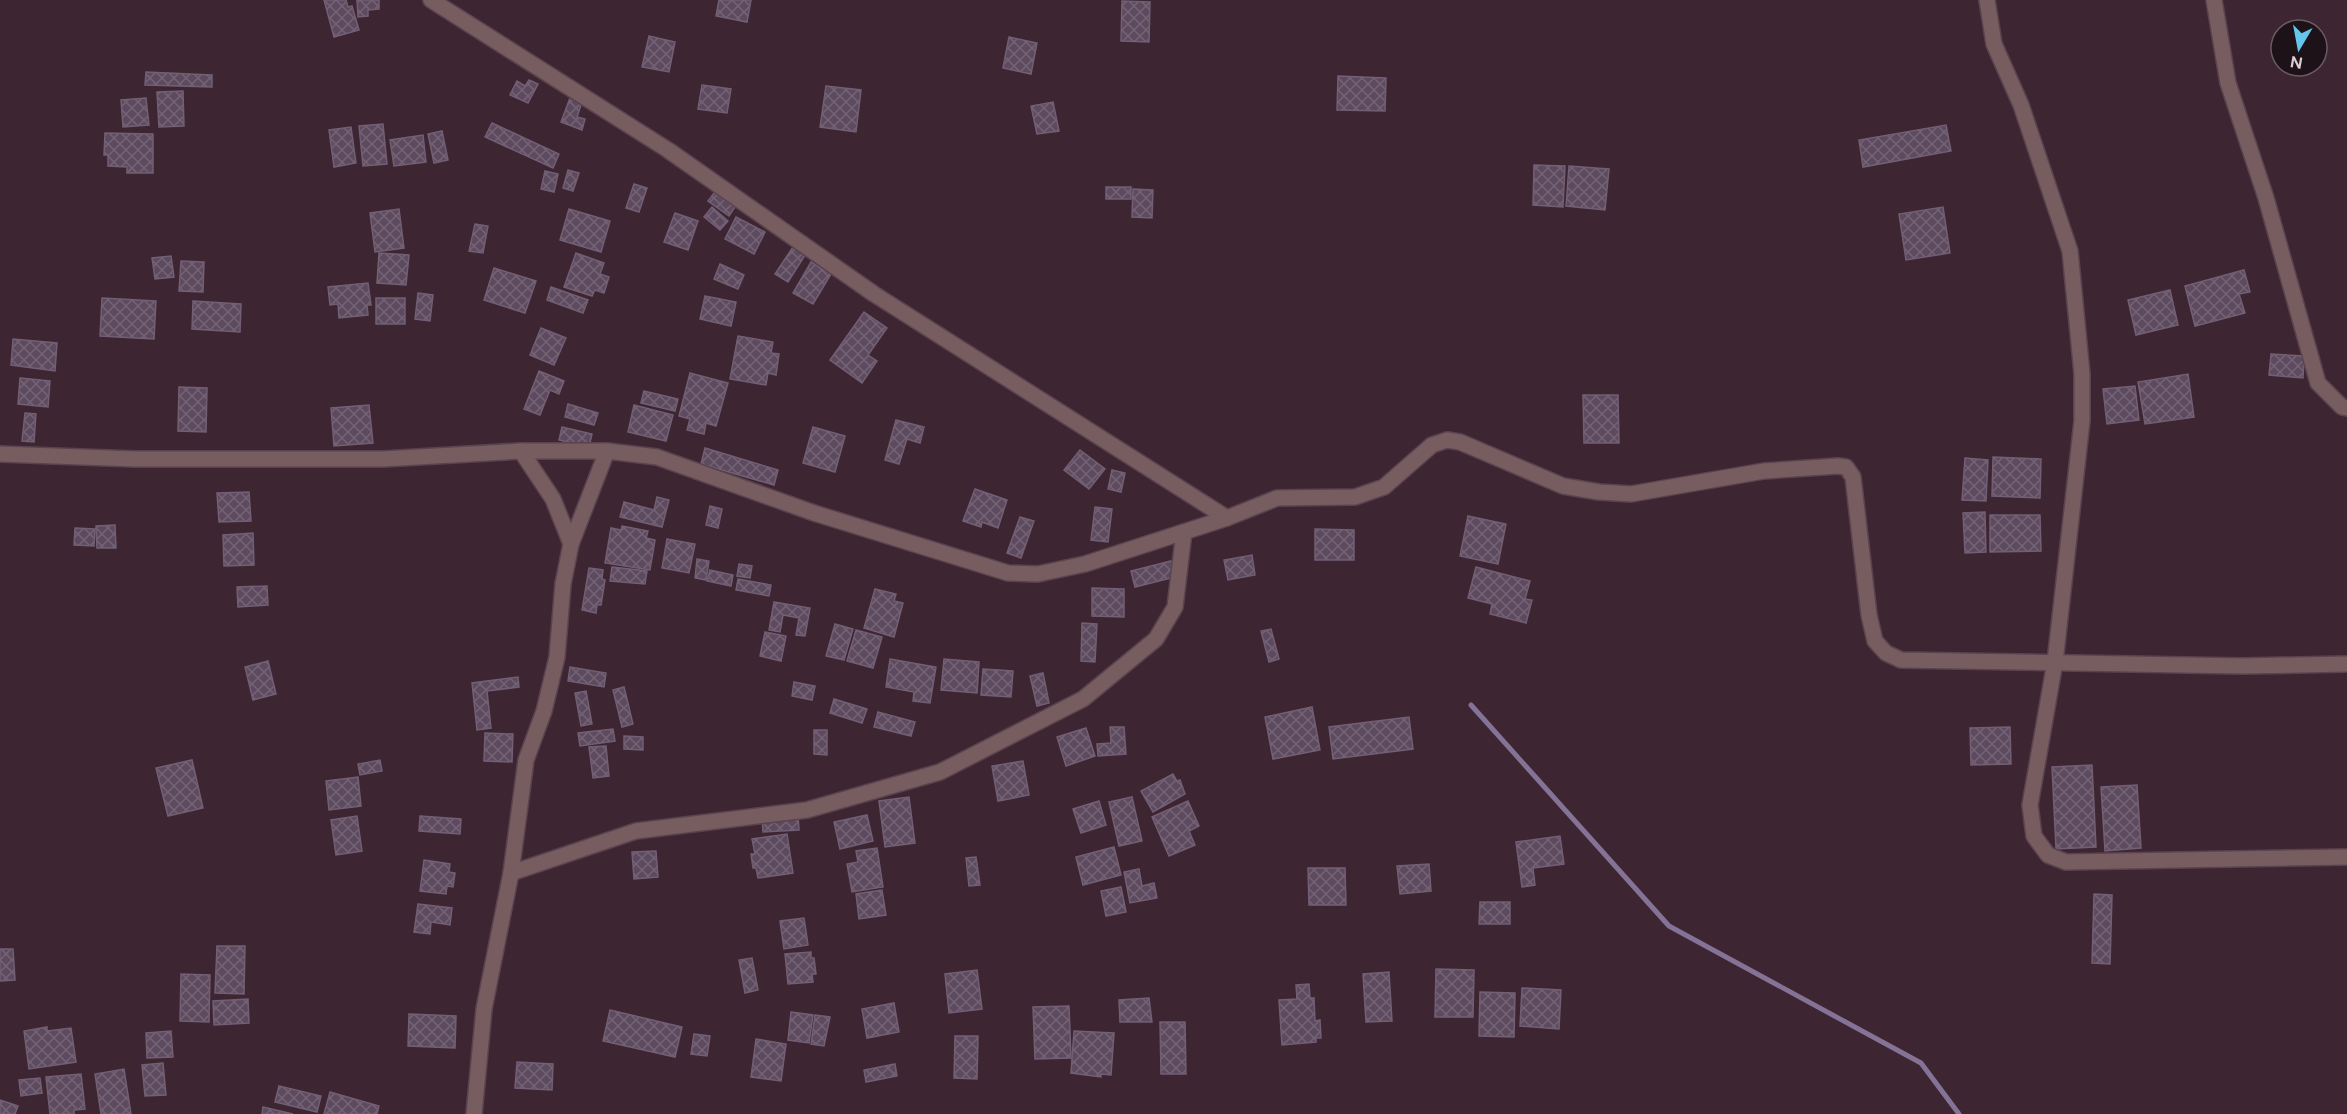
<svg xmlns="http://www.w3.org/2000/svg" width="2347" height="1114" viewBox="0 0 2347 1114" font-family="Figtree,sans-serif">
  <defs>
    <pattern id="building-cross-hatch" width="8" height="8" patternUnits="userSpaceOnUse" patternTransform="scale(1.5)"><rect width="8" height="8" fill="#5d4a5f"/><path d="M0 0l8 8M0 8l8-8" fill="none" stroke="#746375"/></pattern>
  </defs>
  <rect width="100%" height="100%" fill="#3d2531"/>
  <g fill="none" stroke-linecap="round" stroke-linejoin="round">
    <polyline stroke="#847396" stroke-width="5" points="1471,705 1669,926 1921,1063 1959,1114"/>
  </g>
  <g fill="url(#building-cross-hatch)" stroke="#725f75" stroke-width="1.5">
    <polygon points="324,0 346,0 348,7 352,6 359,30 334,37"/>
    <polygon points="357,0 379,0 379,9 368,10 368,16 358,17"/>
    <polygon points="719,0 751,0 747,22 716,16"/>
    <polygon points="1122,1 1150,2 1149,42 1121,41"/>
    <polygon points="649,36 675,42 669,72 642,67"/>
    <polygon points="1009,37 1037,43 1031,74 1003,68"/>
    <polygon points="146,72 212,75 212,87 145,85"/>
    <polygon points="1338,76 1386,78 1385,111 1337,110"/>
    <polygon points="529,80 538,84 528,103 510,95 517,81 525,86"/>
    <polygon points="702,85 731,89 727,113 698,109"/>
    <polygon points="826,86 861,90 856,132 820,127"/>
    <polygon points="183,91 184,126 159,127 157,92"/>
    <polygon points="146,98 149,125 123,127 121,100"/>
    <polygon points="570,98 582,102 577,117 585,119 582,130 561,122"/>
    <polygon points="1053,102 1059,131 1037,134 1031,106"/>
    <polygon points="492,123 559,154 553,168 485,137"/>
    <polygon points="383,124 387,164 363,166 359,126"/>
    <polygon points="1946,125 1951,151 1863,167 1859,140"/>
    <polygon points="351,127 356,163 334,167 329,130"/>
    <polygon points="442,131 448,160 434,163 428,134"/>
    <polygon points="105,133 153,134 153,173 127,173 127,167 108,166 108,155 104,155"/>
    <polygon points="423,135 426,162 394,166 390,140"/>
    <polygon points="1534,165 1565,166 1563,207 1533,205"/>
    <polygon points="1569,166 1609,169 1605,210 1566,206"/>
    <polygon points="568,170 579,173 573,191 563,188"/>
    <polygon points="545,171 558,174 554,192 541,189"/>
    <polygon points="634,184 647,188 639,212 626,208"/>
    <rect x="1106" y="187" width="25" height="12"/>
    <polygon points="1133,189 1153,190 1152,218 1132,217"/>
    <polygon points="714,193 735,207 729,216 708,201"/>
    <polygon points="712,207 728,221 720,230 704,217"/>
    <polygon points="1943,207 1950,253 1906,260 1899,214"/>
    <polygon points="399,209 404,248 375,252 370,213"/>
    <polygon points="569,209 610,221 601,252 560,240"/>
    <polygon points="675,213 698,221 688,250 664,242"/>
    <polygon points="736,217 765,232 754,254 725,239"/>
    <polygon points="475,224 488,226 483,253 469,251"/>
    <polygon points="795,244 807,252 788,282 775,274"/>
    <polygon points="379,253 409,255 406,285 377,283"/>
    <polygon points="576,253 604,263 600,274 609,277 604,293 595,290 592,296 564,287"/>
    <polygon points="171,256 174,277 155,279 152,258"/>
    <polygon points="181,261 204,262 203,292 179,291"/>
    <polygon points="811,262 831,274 813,304 793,293"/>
    <polygon points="720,264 744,275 738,289 714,279"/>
    <polygon points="494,268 536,281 525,313 484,300"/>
    <polygon points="2244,270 2250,292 2239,294 2245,313 2195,326 2185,286"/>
    <polygon points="368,283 371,305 367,305 368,315 339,318 338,304 330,305 328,287"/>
    <polygon points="551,287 588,300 583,313 547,300"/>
    <polygon points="2170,290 2178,325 2136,335 2128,300"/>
    <polygon points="418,293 433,295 430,321 415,319"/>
    <polygon points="705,296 736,302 731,326 700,319"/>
    <polygon points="102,298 156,301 154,339 100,336"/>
    <rect x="376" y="298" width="29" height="26"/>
    <polygon points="193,301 241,304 240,332 192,329"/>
    <polygon points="864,312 887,328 868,355 877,361 862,383 830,360"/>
    <polygon points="541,328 566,338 554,365 530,355"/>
    <polygon points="738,336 773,342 771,353 779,354 776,375 768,373 766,385 730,379"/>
    <polygon points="13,339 57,343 55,371 11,365"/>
    <polygon points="2271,354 2304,356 2303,378 2269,375"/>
    <polygon points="539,371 564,381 559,394 550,390 540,415 524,409"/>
    <polygon points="690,373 728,383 716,426 706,423 704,434 687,430 690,419 679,416"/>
    <polygon points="2188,374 2194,417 2145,424 2138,382"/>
    <polygon points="20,378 50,381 48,407 18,404"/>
    <polygon points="2135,386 2139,420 2107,424 2103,389"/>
    <polygon points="179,387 207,388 206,432 178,431"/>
    <polygon points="644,391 678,399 675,411 641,403"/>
    <polygon points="1583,395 1618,395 1619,443 1584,443"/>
    <polygon points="568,404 598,413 594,425 565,417"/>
    <polygon points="369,405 373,443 334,446 331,408"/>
    <polygon points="634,405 673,415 666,441 628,432"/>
    <polygon points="25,413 36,414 34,442 22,441"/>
    <polygon points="896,420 924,427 920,443 907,439 899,464 885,460"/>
    <polygon points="562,427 592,434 589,447 559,440"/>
    <polygon points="813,427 845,436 835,472 803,463"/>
    <polygon points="705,448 778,470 774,485 701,464"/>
    <polygon points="1080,450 1105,469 1089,489 1064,470"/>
    <polygon points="1993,457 2041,459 2040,498 1992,496"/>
    <polygon points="1965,458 1988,460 1986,501 1962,500"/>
    <polygon points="1112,470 1125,473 1121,492 1108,489"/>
    <polygon points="975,489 1007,500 998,528 982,522 981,527 963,521"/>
    <polygon points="249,492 251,521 219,522 217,493"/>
    <polygon points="657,497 669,500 662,527 620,517 624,502 654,510"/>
    <polygon points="710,506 722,509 718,528 706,525"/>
    <polygon points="1095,507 1112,509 1108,542 1091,540"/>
    <polygon points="1985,512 1986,552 1965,553 1963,513"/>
    <polygon points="1990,515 2040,515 2041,551 1990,552"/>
    <polygon points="1468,516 1506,524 1498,564 1460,556"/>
    <polygon points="1020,517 1034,521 1021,558 1007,553"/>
    <polygon points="115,525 116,548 97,548 96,526"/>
    <polygon points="622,526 648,531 646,538 655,540 650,570 605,563 611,528 621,530"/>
    <polygon points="75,528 95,529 94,546 74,545"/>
    <polygon points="1315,529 1354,530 1354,560 1315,560"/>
    <polygon points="253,533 254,565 224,566 223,535"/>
    <polygon points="667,539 695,544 689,573 662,568"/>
    <polygon points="1252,555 1255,575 1228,580 1224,560"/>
    <polygon points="697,559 709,561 706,580 695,578"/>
    <polygon points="1171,561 1175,577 1135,587 1131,571"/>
    <polygon points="739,564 752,566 750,578 737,576"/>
    <polygon points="612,567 647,571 645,584 610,581"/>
    <polygon points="1476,567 1530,581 1525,599 1532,600 1526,623 1490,614 1492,604 1468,598"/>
    <polygon points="589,568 603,570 602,579 605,580 601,605 597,605 596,613 582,610"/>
    <polygon points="710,570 733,575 731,586 707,581"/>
    <polygon points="738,579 771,585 769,596 736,590"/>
    <polygon points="267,586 268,605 238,607 237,587"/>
    <polygon points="1092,588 1124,589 1124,617 1092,616"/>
    <polygon points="875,589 896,594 894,601 903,603 894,637 864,628"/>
    <polygon points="774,602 810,608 805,636 796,635 799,618 783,615 780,632 769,630"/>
    <polygon points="1082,623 1097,624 1095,662 1081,661"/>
    <polygon points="835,624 853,629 844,660 826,656"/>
    <polygon points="1271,629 1279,659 1269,662 1261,631"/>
    <polygon points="856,630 882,637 873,668 847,661"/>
    <polygon points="765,632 786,636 781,661 760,656"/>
    <polygon points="890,659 936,667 930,703 913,701 914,692 886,687"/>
    <polygon points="944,659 979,662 977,693 941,690"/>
    <polygon points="268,661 276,694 253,700 245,667"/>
    <polygon points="570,667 606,673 604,687 568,681"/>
    <polygon points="983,669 1013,671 1011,697 981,695"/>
    <polygon points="1043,673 1049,703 1037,706 1030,676"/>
    <polygon points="518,677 519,687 487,691 491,728 477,730 472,683"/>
    <polygon points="794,682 815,686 812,700 792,696"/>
    <polygon points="624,687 633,724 622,727 613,690"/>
    <polygon points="586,691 592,724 581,726 575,693"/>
    <polygon points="834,699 867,709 862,723 830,713"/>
    <polygon points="1312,707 1320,750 1273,759 1265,717"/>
    <polygon points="878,712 915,722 911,736 874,727"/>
    <polygon points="1409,717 1413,749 1333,759 1329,727"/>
    <polygon points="1110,727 1124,727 1126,754 1098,756 1097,744 1111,743"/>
    <polygon points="2010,727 2011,764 1971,765 1970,728"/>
    <polygon points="1086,728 1095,756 1066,766 1057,737"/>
    <polygon points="613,729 615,741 580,746 578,733"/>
    <polygon points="814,730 827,730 827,755 814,754"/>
    <polygon points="485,733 513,734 512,762 484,761"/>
    <polygon points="624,736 643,737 643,750 624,749"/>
    <polygon points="606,746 609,776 593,778 589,747"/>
    <polygon points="192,760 203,808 168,816 156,768"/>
    <polygon points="380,760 382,771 360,775 358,764"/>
    <polygon points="1023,761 1029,795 998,801 992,766"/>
    <polygon points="2092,765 2096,847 2056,849 2052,767"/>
    <polygon points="1173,774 1177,781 1180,780 1185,794 1153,812 1141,791"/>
    <polygon points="358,777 361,806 329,810 326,781"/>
    <polygon points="2137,785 2141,848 2105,851 2101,787"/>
    <polygon points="909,797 915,843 885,847 879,801"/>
    <polygon points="1132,797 1142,841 1119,846 1109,802"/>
    <polygon points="1099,801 1106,825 1081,833 1073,809"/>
    <polygon points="1188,801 1199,826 1189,831 1195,845 1169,856 1152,817"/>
    <polygon points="798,815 799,830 763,832 762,818"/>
    <polygon points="867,815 873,841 840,849 834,822"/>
    <polygon points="357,816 362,851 336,855 331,820"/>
    <polygon points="420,816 461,819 460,834 419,831"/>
    <polygon points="787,834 793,873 758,878 756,868 753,868 751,854 755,854 752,839"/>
    <polygon points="1560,836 1564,864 1533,868 1535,885 1522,887 1516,842"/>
    <polygon points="1114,847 1121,875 1083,885 1076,857"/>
    <polygon points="877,848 883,887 852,892 847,864 858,862 856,851"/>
    <polygon points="656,851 658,877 634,879 632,852"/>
    <polygon points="976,857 980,885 969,886 966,858"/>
    <polygon points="424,860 450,864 449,872 455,873 453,887 447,886 446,894 420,891"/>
    <polygon points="1429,864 1431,891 1400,894 1397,866"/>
    <polygon points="1308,868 1345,868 1346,905 1309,905"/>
    <polygon points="1139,869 1142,886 1154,883 1157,898 1130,903 1124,872"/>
    <polygon points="1121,887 1126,912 1106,916 1101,891"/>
    <polygon points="882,890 886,915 859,919 856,894"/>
    <polygon points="2094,894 2112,895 2110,964 2092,963"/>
    <polygon points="1480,902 1510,902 1510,924 1479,924"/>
    <polygon points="418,904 452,908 450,925 431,922 430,934 414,932"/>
    <polygon points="804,918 808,945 784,949 780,921"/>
    <polygon points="217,946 245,946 244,994 215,993"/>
    <polygon points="0,949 13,949 15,980 0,981"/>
    <polygon points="811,952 811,958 814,958 816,974 812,974 813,982 788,984 785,954"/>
    <polygon points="752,958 758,990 745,993 739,960"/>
    <polygon points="1436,969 1474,970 1473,1017 1435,1017"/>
    <polygon points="977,970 982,1009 949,1013 945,974"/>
    <polygon points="1389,972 1392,1021 1366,1022 1363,974"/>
    <polygon points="181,974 210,975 209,1022 180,1021"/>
    <polygon points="1309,984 1310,998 1314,998 1315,1021 1320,1020 1321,1038 1316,1038 1316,1042 1282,1045 1279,1000 1297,999 1296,985"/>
    <polygon points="1522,988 1561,990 1559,1029 1520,1026"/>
    <polygon points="1480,992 1515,993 1514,1037 1479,1036"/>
    <polygon points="1149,998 1152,1022 1120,1022 1119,1000"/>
    <polygon points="248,999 249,1023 214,1025 213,1001"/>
    <polygon points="894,1003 899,1032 867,1038 862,1009"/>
    <polygon points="1069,1006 1071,1058 1035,1059 1033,1007"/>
    <polygon points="610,1010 682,1027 675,1057 603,1041"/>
    <polygon points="791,1012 813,1015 809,1043 788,1040"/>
    <polygon points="409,1014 456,1016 455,1048 408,1046"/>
    <polygon points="815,1015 830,1017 824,1046 811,1044"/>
    <polygon points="1160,1022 1185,1022 1186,1074 1161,1074"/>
    <polygon points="47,1027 47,1031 71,1028 76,1062 29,1069 24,1031"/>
    <polygon points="171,1031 173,1057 147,1058 146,1033"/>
    <polygon points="1074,1031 1114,1033 1111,1075 1101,1074 1101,1077 1071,1073"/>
    <polygon points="694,1034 710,1036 707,1056 691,1054"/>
    <polygon points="955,1036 978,1036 977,1079 954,1078"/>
    <polygon points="756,1039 786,1044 781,1081 751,1077"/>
    <polygon points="517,1062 553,1064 552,1090 515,1088"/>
    <polygon points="163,1063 166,1095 145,1096 142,1065"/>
    <polygon points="895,1064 897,1076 866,1082 864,1070"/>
    <polygon points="124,1069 131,1114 101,1114 95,1074"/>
    <polygon points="81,1074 85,1109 74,1110 74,1114 50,1114 46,1077"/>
    <polygon points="40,1078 42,1093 21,1096 19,1080"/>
    <polygon points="279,1086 321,1096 317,1112 275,1102"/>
    <polygon points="330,1092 379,1106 377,1114 324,1114"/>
    <polygon points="0,1100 18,1106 15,1114 0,1114"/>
    <polygon points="263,1107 293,1114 262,1114"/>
  </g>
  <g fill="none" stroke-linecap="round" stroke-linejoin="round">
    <g stroke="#5a434e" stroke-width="18">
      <g id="minor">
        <polyline points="431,0 668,150 874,294 1227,518"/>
        <polyline points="1987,0 1994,44 2021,105 2070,251 2082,374 2082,421 2055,662 2030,805 2034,836 2048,855 2066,862 2347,857"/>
        <polyline points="2214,0 2228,83 2266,198 2318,383 2342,407 2347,408"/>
        <polyline points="521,451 553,499 571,544"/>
        <polyline points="0,454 136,459 383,459 521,451 607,451 657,457 814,513 1008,573 1038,574 1085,564 1227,518 1277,498 1355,497 1384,487 1432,445 1447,440 1460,442 1563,486 1599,492 1631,494 1764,471 1838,466 1846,467 1853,477 1869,615 1875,641 1886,653 1901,660 2242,666 2347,664"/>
        <polyline points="511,873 636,831 807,810 940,772 1083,699 1156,639 1175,607 1184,532"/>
        <polyline points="474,1114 484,1009 511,873 526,760 544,711 557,657 563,584 571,544 607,451"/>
      </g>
    </g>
    <use href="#minor" stroke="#775d60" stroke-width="15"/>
  </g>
  <g transform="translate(2299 48) rotate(190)"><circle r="28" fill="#1d1217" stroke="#695c63" stroke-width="1.5"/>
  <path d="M0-4.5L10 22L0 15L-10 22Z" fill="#64c5ee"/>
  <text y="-9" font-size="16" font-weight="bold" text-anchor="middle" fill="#dcccd4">N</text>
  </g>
</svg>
